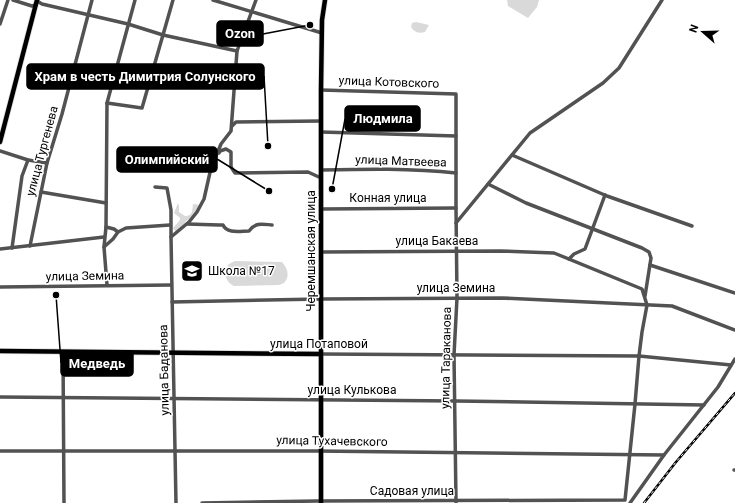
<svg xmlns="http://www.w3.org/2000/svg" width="735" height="503" viewBox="0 0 735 503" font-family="Roboto,sans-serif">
  <rect width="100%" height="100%" fill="#fff"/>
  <g fill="#d9d9d9">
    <polygon points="507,0 539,0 537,7 528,18 508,6"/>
    <path d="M416,22L429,25L425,32C419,34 414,32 411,27L412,23Z"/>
    <path d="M178,203L179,206V212L185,216C193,216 192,211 193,204L199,205C197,212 192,218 186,221L184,224L177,231H175L173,228L180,220V218L174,213Z"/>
    <path d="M235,261L282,262C288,269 290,276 284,283L279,285L234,286C223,281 222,265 235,261Z"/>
  </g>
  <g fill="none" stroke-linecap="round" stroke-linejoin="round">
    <g stroke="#dbdbdb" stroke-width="6">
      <g id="major">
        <polyline points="0,142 37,0"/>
        <polyline points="0,351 320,354"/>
        <polyline points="321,503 321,90 322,20 325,0"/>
      </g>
    </g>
    <g stroke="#525252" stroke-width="3.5">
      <polyline points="13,0 32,6 36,5"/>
      <polyline points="213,0 322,33"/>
      <polyline points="37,1 42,4 128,24 163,35 237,51"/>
      <polyline points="0,24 8,0"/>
      <polyline points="321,90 456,94 456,208 457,298 454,355 456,502"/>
      <polyline points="107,103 142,108 173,0"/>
      <polyline points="232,126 236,122 321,121"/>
      <polyline points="321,132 456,136"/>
      <polyline points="0,151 28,160 47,163"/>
      <polyline points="219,153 220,151 226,149 231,152 231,167 235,173 308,172 321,178"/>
      <polyline points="512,155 607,196 692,226"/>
      <path d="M321,170C366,169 411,168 456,173"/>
      <polyline points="488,184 526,203 642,248 649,252 651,258 645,296"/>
      <polyline points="155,187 167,188 171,210 171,237"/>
      <polyline points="41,192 106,203"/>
      <polyline points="321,209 456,208"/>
      <polyline points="456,223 530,133 603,83 619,68 662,0"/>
      <path d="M187,224L219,225H223C227,234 240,231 249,231C256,222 262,224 272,225"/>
      <polyline points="106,227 114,229 118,232"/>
      <polyline points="30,246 47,163 62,114 92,0"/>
      <polyline points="104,247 113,239 118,232 126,228 170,225"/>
      <polyline points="12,248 22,176 28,160"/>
      <polyline points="0,249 104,237"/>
      <polyline points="569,259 574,254 585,249 605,195"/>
      <polyline points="650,265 735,293"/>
      <polyline points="107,285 104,247 106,227 107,103 135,0"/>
      <polyline points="0,287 171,285"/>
      <polyline points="172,302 321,299 502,298 672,306 735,330"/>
      <polyline points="63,352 64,503"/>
      <polyline points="320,354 639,356 731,365"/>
      <polyline points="0,397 456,401 704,405"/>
      <polyline points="0,451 317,451 664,455"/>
      <polyline points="734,470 735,470"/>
      <polyline points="176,503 171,237 189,222 197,212 204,199 211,168 221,144 231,131 237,51 256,0"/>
      <polyline points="202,503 317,501 625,500 635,404 639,356 642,332 647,305 642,289 554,253 500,251 322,252"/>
      <polyline points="630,503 664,455 718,387 735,359"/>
    </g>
    <use href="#major" stroke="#000" stroke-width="4.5"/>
    <g stroke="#000" stroke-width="2.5">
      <polyline id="rail" points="644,503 676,462 735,393"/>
    </g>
    <use href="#rail" stroke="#fff" stroke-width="1" stroke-dasharray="3" stroke-linecap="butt"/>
  </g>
  <defs>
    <g id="school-square" transform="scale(1.15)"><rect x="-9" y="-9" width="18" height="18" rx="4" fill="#000" stroke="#fff"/><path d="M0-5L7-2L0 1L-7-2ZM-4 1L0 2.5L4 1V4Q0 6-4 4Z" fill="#fff"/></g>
  </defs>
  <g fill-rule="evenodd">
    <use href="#school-square" x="192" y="271"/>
  </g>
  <g text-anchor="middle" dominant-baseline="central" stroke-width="3" stroke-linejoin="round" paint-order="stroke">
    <g font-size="12" fill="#000" stroke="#fff">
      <text transform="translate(389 82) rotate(2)">улица Котовского</text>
      <text transform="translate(42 151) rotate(-75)">улица Тургенева</text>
      <text transform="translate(401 161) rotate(2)">улица Матвеева</text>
      <text x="388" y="198">Конная улица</text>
      <text x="437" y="241">улица Бакаева</text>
      <text transform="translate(311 251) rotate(-90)">Черемшанская улица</text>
      <text transform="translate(85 276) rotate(-1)">улица Земина</text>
      <text x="456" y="288">улица Земина</text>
      <text x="319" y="344">улица Потаповой</text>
      <text transform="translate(446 358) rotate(-89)">улица Тараканова</text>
      <text transform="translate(164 370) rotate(-91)">улица Баданова</text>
      <text x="352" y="390">улица Кулькова</text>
      <text transform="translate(332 441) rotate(1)">улица Тухачевского</text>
      <text x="412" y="491">Садовая улица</text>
    </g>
    <g font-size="12" fill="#000" stroke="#fff" text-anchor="start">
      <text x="208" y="271">Школа №17</text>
    </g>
  </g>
  <path fill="none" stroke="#000" stroke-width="1.5" d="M310 25L263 34M268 146L264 76M332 189L345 119M269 191L217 159M56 295L61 363"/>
  <g fill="#000" stroke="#fff" stroke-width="1.5">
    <circle cx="310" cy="25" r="4"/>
    <circle cx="268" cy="146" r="4"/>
    <circle cx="332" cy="189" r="4"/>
    <circle cx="269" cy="191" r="4"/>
    <circle cx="56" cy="295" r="4"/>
  </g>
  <g fill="#000" stroke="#000" stroke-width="1.5">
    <rect x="217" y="21" width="46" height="25" rx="4"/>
    <rect x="27" y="64" width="237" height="25" rx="4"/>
    <rect x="345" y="106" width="75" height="25" rx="4"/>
    <rect x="117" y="147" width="100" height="25" rx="4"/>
    <rect x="61" y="351" width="72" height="25" rx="4"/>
  </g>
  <g font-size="13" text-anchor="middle" font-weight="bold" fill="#fff">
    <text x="240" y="38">Ozon</text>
    <text x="145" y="81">Храм в честь Димитрия Солунского</text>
    <text x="383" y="123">Людмила</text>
    <text x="167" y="164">Олимпийский</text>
    <text x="97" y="368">Медведь</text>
  </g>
  <g transform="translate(703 32) rotate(290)" stroke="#ffffff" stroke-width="3" paint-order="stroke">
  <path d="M0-3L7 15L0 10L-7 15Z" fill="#000000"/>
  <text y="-6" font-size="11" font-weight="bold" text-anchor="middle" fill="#000000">N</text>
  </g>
</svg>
